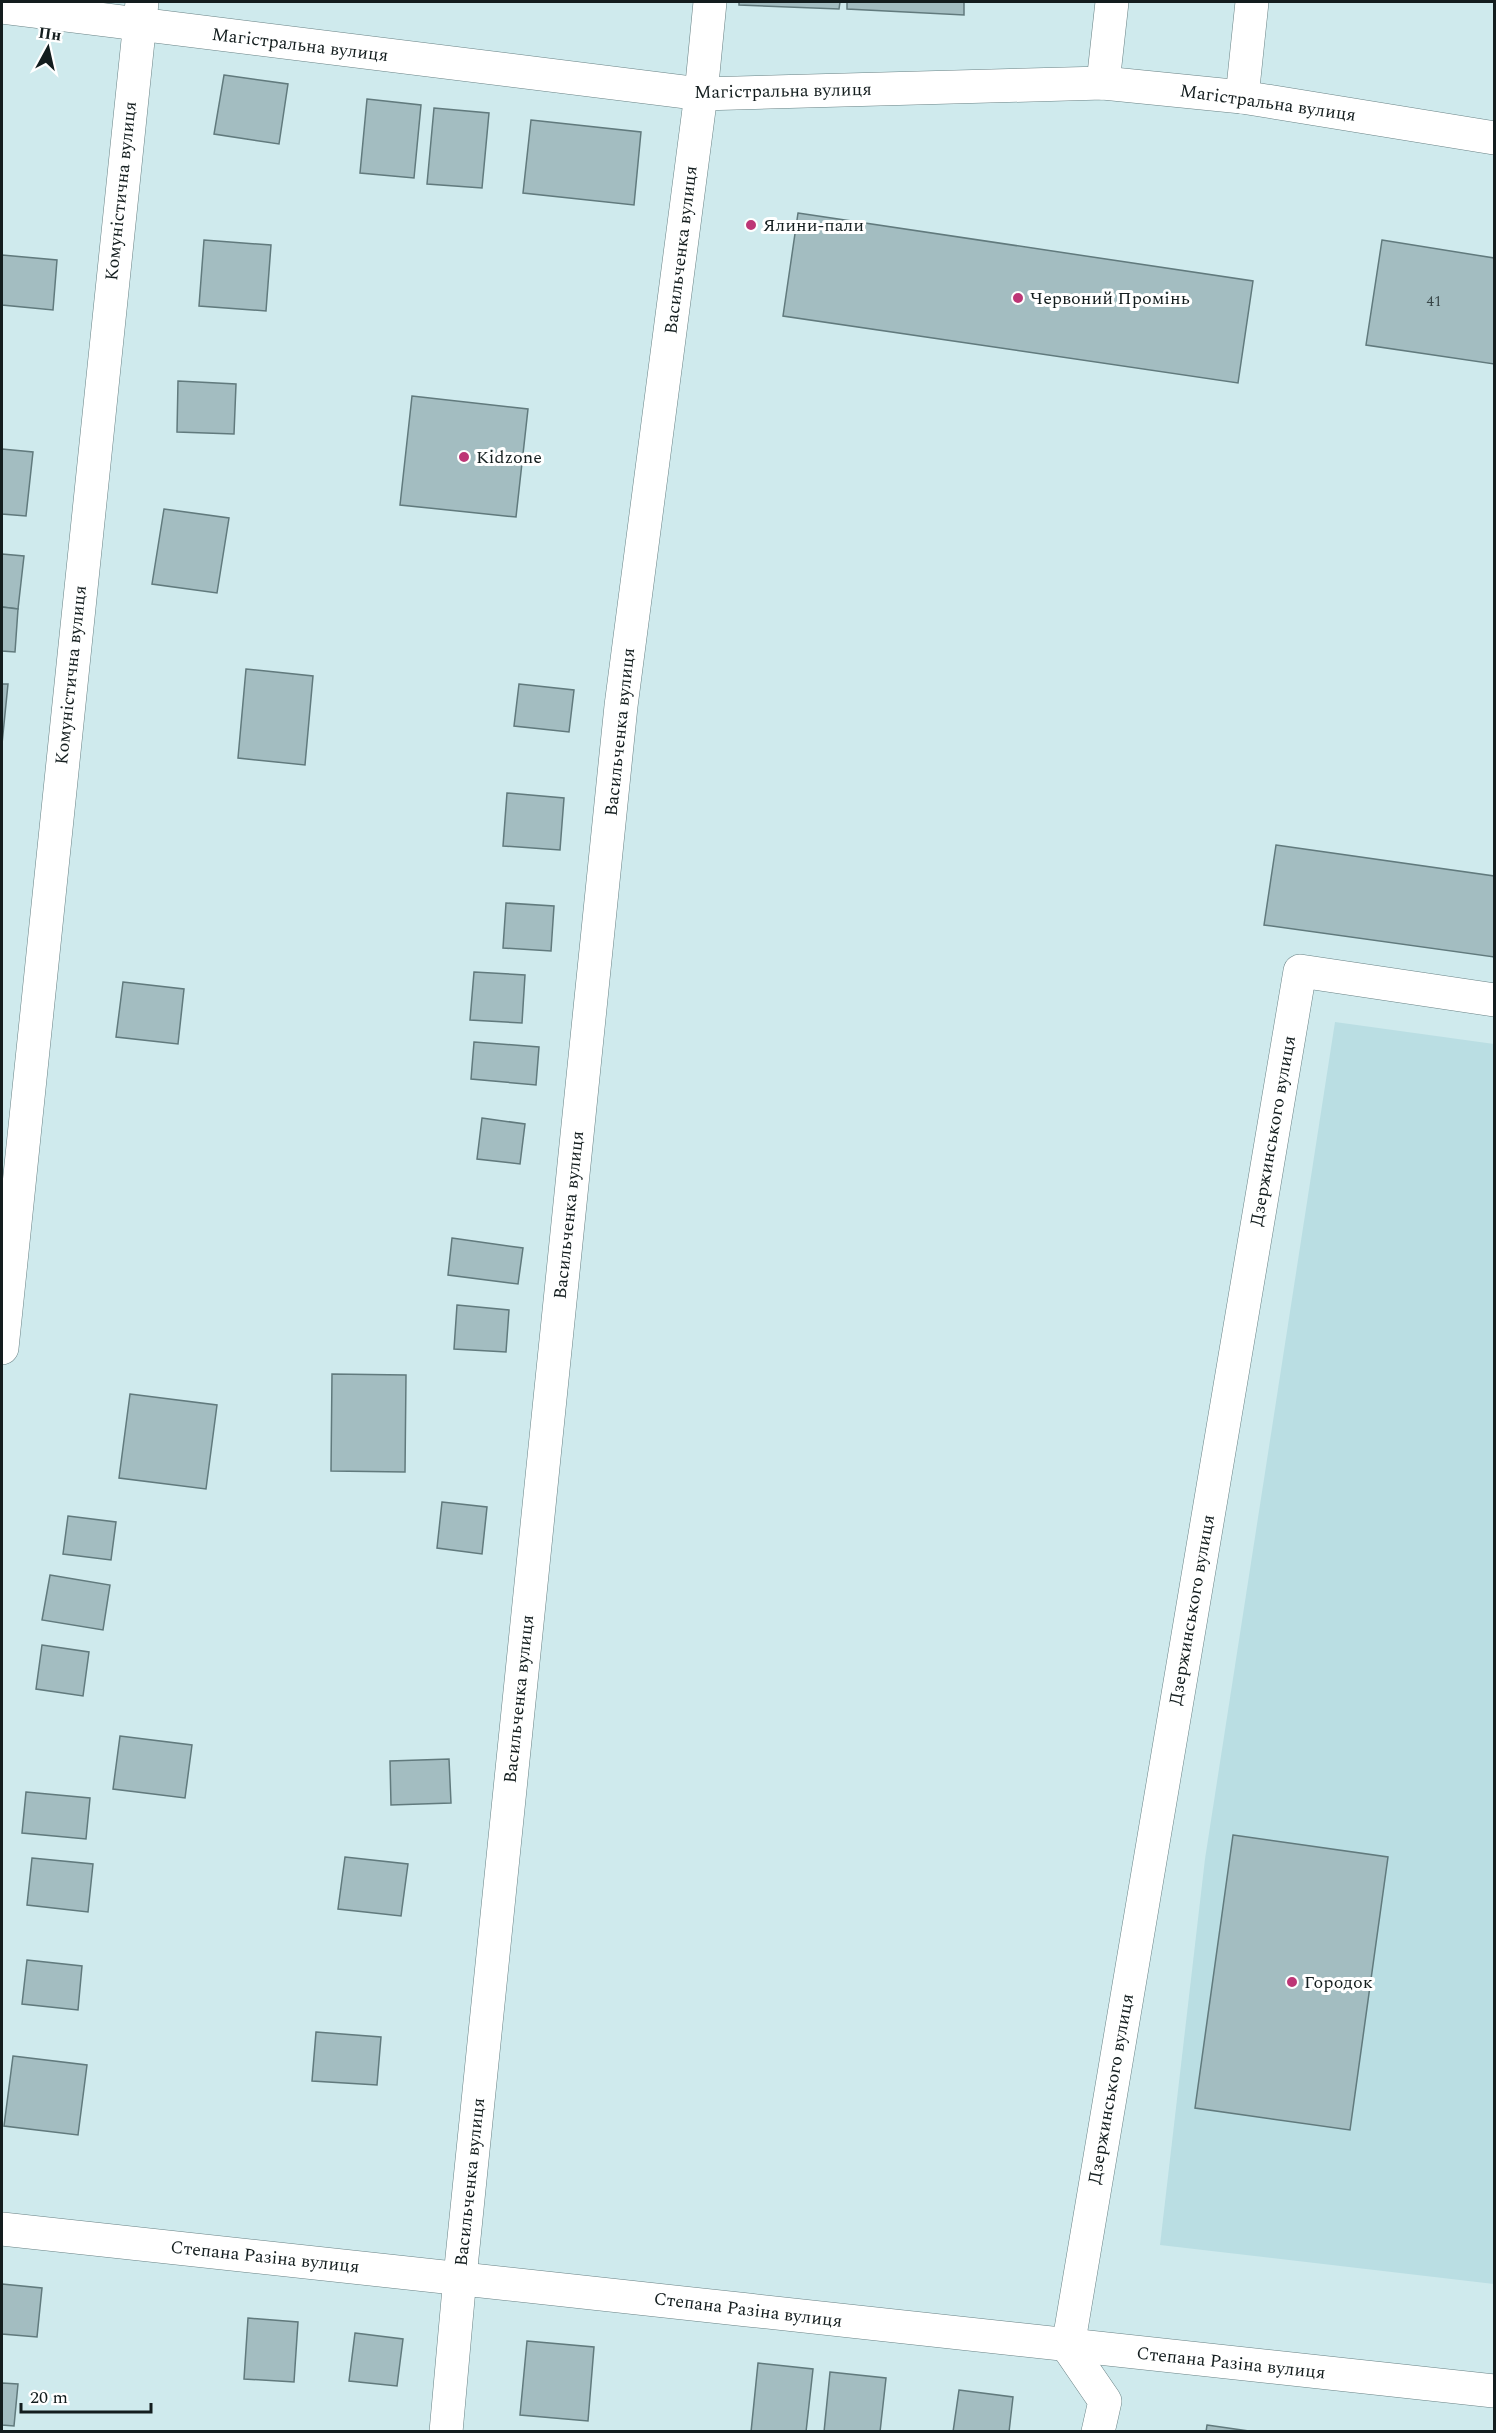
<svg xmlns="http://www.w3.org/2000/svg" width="1496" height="2433" viewBox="0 0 1496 2433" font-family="Spectral,serif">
  <rect width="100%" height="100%" fill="#cfeaed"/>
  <polygon fill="#badee3" points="1335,1022 1494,1044 1494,2284 1160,2245 1205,1859"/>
  <g fill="#a3bdc1" stroke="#617a7d" stroke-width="1.5">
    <polygon points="739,2 840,2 839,9 739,5"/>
    <polygon points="847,2 964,2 964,15 847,9"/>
    <polygon points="224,75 288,84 279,144 214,134"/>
    <polygon points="367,99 421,105 414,178 360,173"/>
    <polygon points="434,108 489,113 482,188 427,184"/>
    <polygon points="531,120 641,132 634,205 523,193"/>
    <polygon points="798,213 1253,281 1238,383 783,316"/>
    <polygon points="204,240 271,245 266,311 199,306"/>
    <polygon points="1382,240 1494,258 1494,364 1366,345"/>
    <polygon points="2,255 57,260 53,310 2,305"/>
    <polygon points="178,381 236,384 234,434 177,432"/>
    <polygon points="412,396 528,409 516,517 400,505"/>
    <polygon points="2,449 33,452 26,516 2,514"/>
    <polygon points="164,509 229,518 217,593 152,584"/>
    <polygon points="2,554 24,556 18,609 2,607"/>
    <polygon points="2,607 18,609 15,652 2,651"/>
    <polygon points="246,669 313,676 305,765 238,758"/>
    <polygon points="2,684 8,684 2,744"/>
    <polygon points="519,684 574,690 569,732 514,726"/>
    <polygon points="507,793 564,798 560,850 503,846"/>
    <polygon points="1276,845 1494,876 1494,957 1264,925"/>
    <polygon points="506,903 554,906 551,951 503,948"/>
    <polygon points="474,972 525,975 522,1023 470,1020"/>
    <polygon points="123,982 184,989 178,1044 116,1037"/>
    <polygon points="474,1042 539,1047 536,1085 471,1079"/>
    <polygon points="482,1118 525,1124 520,1164 477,1159"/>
    <polygon points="452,1238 523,1248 518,1284 448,1275"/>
    <polygon points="457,1305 509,1310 506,1352 454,1349"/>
    <polygon points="332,1374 406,1375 405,1472 331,1471"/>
    <polygon points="130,1394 217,1405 206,1489 119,1478"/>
    <polygon points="442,1502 487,1507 482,1554 437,1548"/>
    <polygon points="68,1516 116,1522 111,1560 63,1554"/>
    <polygon points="50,1575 110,1585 103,1630 42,1620"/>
    <polygon points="42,1645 89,1652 83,1696 36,1689"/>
    <polygon points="120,1736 192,1745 185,1798 113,1789"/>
    <polygon points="449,1759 451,1803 391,1805 390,1761"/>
    <polygon points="26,1792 90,1798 86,1839 22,1833"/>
    <polygon points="1233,1835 1388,1857 1350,2130 1195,2108"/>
    <polygon points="345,1857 408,1864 401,1916 338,1909"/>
    <polygon points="32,1858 93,1864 88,1912 27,1905"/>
    <polygon points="27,1960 82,1966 78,2010 22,2004"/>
    <polygon points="316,2032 381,2037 377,2085 312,2081"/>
    <polygon points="13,2056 87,2065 78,2135 4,2126"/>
    <polygon points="2,2284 42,2288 37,2337 2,2334"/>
    <polygon points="248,2318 298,2322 294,2382 244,2379"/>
    <polygon points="355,2333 403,2339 397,2386 349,2381"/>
    <polygon points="527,2341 594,2347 588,2421 520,2415"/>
    <polygon points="758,2363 813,2369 806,2432 751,2432"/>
    <polygon points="830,2372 886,2378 880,2432 824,2432"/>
    <polygon points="2,2383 18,2384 14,2426 2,2425"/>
    <polygon points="959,2390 1013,2397 1009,2432 953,2432"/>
    <polygon points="1207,2425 1256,2432 1206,2432"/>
  </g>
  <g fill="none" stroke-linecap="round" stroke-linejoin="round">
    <g stroke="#698285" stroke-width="34">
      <g id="minor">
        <polyline points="2,1348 142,2"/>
        <path d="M2,2229C499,2281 997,2339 1494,2391"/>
        <polyline points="446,2432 460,2277 621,706 701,94 710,2"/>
        <polyline points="1098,2432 1105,2401 1068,2347 1300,971 1494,1000"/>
      </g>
    </g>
    <g stroke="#698285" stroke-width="34">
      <g id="tertiary">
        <polyline points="2,7 701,94 1103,83 1242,97 1494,138"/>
        <polyline points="1103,83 1112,2"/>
        <polyline points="1242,97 1252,2"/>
      </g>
    </g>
    <use href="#minor" stroke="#fff" stroke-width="33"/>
    <use href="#tertiary" stroke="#fff" stroke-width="33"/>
  </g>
  <g fill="#bd3676" stroke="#fff" stroke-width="2">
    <circle cx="751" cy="225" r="6"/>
    <circle cx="1018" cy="298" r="6"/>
    <circle cx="464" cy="457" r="6"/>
    <circle cx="1292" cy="1982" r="6"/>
  </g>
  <g text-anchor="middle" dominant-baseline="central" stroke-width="6" stroke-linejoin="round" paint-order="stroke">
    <g font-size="15" fill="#374547">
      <text x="1434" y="301">41</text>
    </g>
    <g font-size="18" fill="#131d1e" stroke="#fff">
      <text transform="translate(300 45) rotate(7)">Магістральна вулиця</text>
      <text transform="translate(783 91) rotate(-1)">Магістральна вулиця</text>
      <text transform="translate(1268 103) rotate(8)">Магістральна вулиця</text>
      <text transform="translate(121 191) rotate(-84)">Комуністична вулиця</text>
      <text transform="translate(681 250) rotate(-83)">Васильченка вулиця</text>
      <text transform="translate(71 675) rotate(-84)">Комуністична вулиця</text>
      <text transform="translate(620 732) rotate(-84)">Васильченка вулиця</text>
      <text transform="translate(1273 1131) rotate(-80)">Дзержинського вулиця</text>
      <text transform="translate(569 1215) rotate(-84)">Васильченка вулиця</text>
      <text transform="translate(1192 1610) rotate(-80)">Дзержинського вулиця</text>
      <text transform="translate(519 1699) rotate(-84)">Васильченка вулиця</text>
      <text transform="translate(1111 2089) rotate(-80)">Дзержинського вулиця</text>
      <text transform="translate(470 2182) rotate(-84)">Васильченка вулиця</text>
      <text transform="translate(265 2257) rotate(6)">Степана Разіна вулиця</text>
      <text transform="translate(748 2310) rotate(7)">Степана Разіна вулиця</text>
      <text transform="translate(1231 2363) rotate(6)">Степана Разіна вулиця</text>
    </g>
    <g font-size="18" fill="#131d1e" stroke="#fff" text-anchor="start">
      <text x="763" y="225">Ялини-пали</text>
      <text x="1030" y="298">Червоний Промінь</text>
      <text x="476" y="457">Kidzone</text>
      <text x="1304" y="1982">Городок</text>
    </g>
  </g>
  <rect width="1496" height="2433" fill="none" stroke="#131d1e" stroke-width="6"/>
  <g transform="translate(48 48) rotate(8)" stroke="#ffffff" stroke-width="4.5" paint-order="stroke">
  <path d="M0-4.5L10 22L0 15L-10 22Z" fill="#131d1e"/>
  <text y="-9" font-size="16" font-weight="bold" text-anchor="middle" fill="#131d1e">Пн</text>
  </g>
  <path d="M21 2403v9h130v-9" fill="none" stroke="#131d1e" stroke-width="3"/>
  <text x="30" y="2403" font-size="18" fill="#131d1e" stroke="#ffffff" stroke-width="4.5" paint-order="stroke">20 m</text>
</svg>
